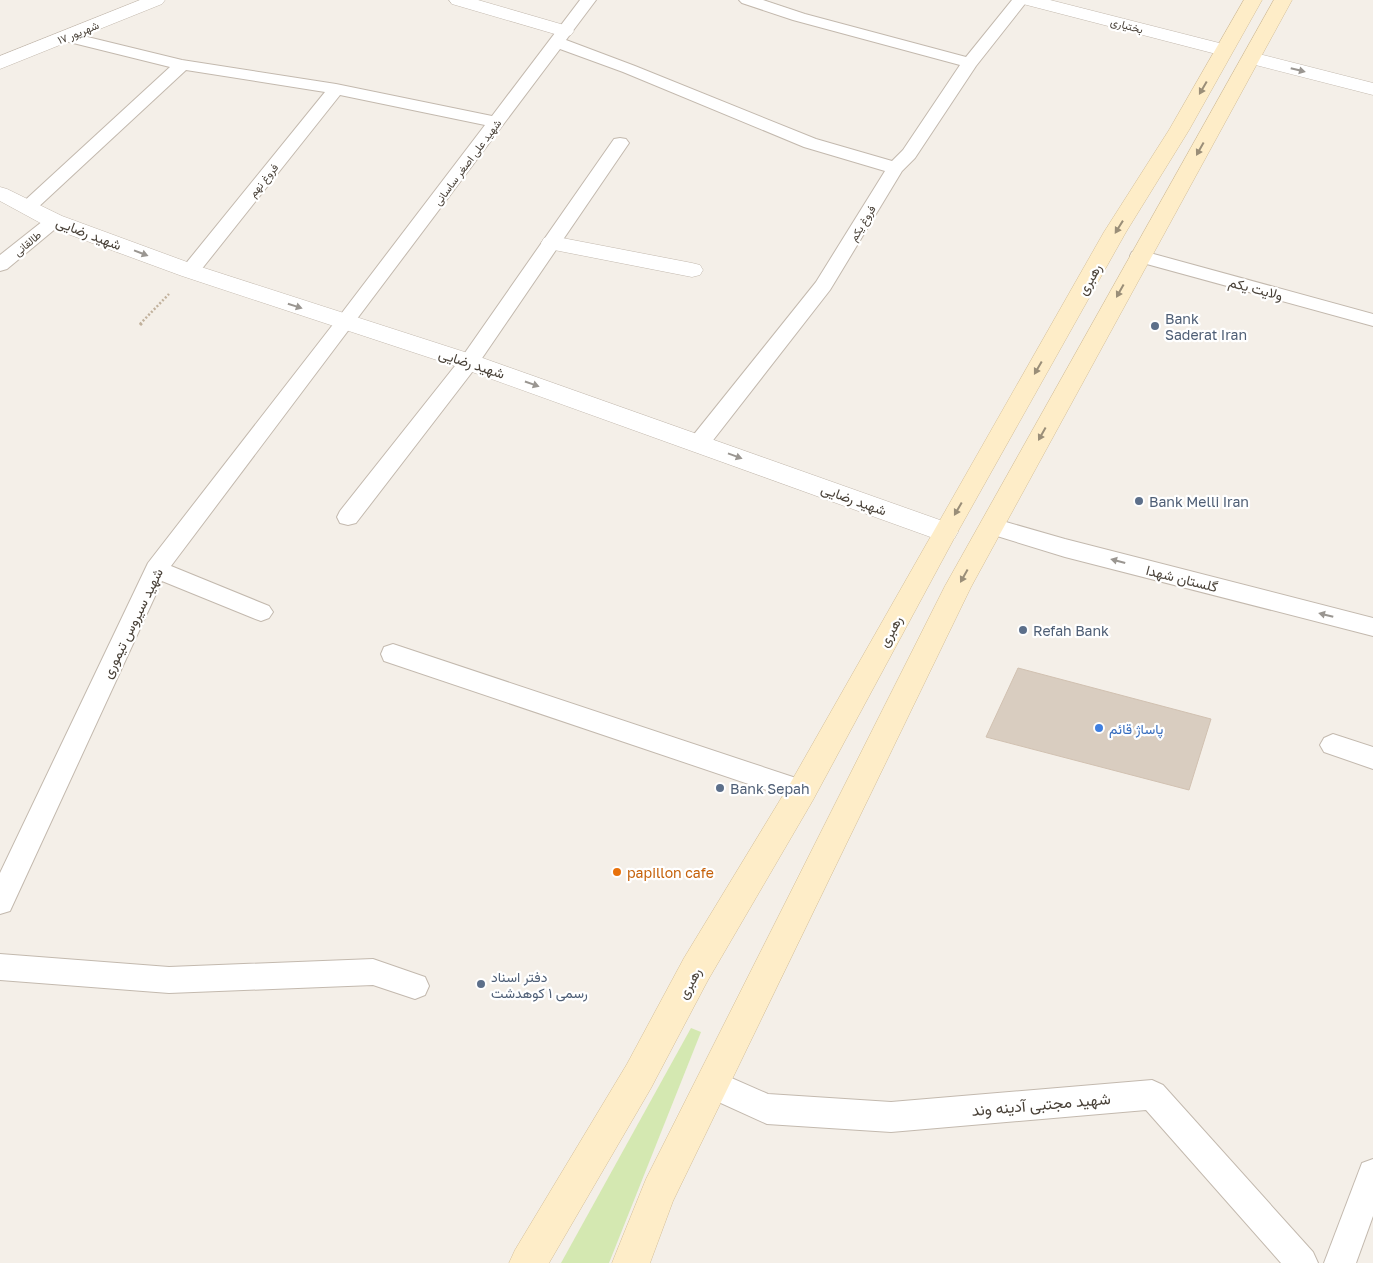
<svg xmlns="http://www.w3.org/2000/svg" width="1373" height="1263" viewBox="0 0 1373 1263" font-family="'Golos Text',Vazirmatn,sans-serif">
  <rect width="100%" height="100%" fill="#f4efe8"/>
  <polygon fill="#d4e8b1" points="691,1028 701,1032 609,1263 561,1263"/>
  <polygon fill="#d9cdc0" stroke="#d1c1b1" points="1018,668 1211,719 1189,790 986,737"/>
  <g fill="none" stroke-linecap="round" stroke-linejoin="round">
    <g stroke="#c3b9ae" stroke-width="2">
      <g id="service">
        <polygon points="580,0 596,0 566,40 635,66 816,139 892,161 903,150 960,65 793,20 742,3 739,0 763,0 805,14 966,57 1012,0 1028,0 976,66 915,158 902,171 830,290 707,448 699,451 691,448 688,443 691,438 816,282 885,171 804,147 623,72 560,49 171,566 269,606 273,612 269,618 261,621 253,618 162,581 10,911 0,914 0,873 148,563 338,318 485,125 340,95 197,275 190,277 183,275 180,271 183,267 325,92 186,70 34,211 28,212 22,211 19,207 22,203 170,67 61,40 59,37 61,34 67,32 182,60 336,84 492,116"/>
        <polygon points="620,138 626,139 629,143 476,367 356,523 348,525 340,523 337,517 340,511 462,357 614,139"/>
        <polygon points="54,215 60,217 63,221 60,225 7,269 0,271 0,255 48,217"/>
        <polygon points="1139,250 1373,314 1373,326 1132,260 1130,256 1132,252"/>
        <polygon points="992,518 1065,539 1373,618 1373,636 1065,557 984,532 981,526 984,520"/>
        <polygon points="393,644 802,780 811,783 815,791 811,799 802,802 384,661 381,654 384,647"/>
        <polygon points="1333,734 1373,747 1373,769 1324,752 1320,745 1324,738"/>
        <polygon points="0,954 169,967 373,959 425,977 429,986 425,995 415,999 373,985 169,993 0,980"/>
        <polygon points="711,1069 768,1094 891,1102 1152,1080 1163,1085 1313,1252 1318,1263 1281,1263 1146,1110 891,1132 767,1124 701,1094 696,1084 701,1074"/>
        <polygon points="1373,1159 1373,1216 1356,1263 1324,1263 1362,1163"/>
      </g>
    </g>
    <g stroke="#c3b9ae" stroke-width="1">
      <g id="minor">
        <polygon points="449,0 478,0 571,27 574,31 571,35 565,37 452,4"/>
        <polygon points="552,236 692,263 700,265 703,270 700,275 692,277 544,248 541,243 544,238"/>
      </g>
    </g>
    <g stroke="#c3b9ae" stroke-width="1">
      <g id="tertiary">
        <polygon points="140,0 165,0 162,4 0,69 0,56"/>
        <polygon points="1020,0 1050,0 1231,46 1233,50 1231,54 1224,56 1023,4"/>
        <polygon points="1251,52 1373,83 1373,95 1244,62 1242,58 1244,54"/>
        <polygon points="0,187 7,189 62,216 198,266 477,356 954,525 958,532 954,539 945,542 936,539 461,368 182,276 46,226 0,201"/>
      </g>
    </g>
    <g stroke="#d4bf98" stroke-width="1">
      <g id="secondary">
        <polygon points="1244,0 1262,0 1189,130 1126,232 957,533 813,800 708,980 651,1088 549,1263 509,1263 515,1250 627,1064 684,958 791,782 1104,232 1169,130"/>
        <polygon points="1274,0 1292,0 971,587 673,1201 650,1263 612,1263 646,1179 945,586"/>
      </g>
    </g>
    <polyline stroke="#c1b19c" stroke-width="2.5" stroke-dasharray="2 2" stroke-linecap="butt" points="140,324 169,294"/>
    <polyline stroke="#c1b19c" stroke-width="3" stroke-dasharray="2.5 2.5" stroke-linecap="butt" points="140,325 142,323"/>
    <use href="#service" fill="#fff" fill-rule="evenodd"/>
    <use href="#minor" fill="#fff" fill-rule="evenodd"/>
    <use href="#tertiary" fill="#fff" fill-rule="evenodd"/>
    <use href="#secondary" fill="#feedc8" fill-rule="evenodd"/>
  </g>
  <defs><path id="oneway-solid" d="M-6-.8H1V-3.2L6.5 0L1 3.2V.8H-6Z" transform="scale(1.25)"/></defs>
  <g fill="#9a9691">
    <use href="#oneway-solid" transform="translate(1298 70) rotate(14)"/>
    <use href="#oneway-solid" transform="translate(141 253) rotate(21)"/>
    <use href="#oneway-solid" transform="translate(295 306) rotate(18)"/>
    <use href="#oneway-solid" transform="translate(532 384) rotate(19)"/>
    <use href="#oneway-solid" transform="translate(735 456) rotate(20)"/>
    <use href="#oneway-solid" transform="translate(1118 561) rotate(-165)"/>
    <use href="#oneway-solid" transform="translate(1326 615) rotate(-166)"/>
  </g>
  <g fill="#9a8e78">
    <use href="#oneway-solid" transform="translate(1203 88) rotate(120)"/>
    <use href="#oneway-solid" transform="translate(1200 149) rotate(119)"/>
    <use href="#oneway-solid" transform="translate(1119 227) rotate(122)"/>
    <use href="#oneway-solid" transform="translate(1120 291) rotate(119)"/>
    <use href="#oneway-solid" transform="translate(1038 368) rotate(120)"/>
    <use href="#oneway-solid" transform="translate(1042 434) rotate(119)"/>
    <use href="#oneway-solid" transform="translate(958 509) rotate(120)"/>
    <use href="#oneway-solid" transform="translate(964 576) rotate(119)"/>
  </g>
  <g fill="#5c6f8a" stroke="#fff" stroke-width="2">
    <circle cx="1155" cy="326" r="5"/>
    <circle cx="1139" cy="501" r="5"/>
    <circle cx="1023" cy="630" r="5"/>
    <circle cx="720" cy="788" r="5"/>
    <circle cx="481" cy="984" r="5"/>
  </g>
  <circle fill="#3f7fe0" stroke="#fff" stroke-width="2" cx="1099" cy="728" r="5"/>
  <circle fill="#e8710a" stroke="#fff" stroke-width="2" cx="617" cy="872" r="5"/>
  <g text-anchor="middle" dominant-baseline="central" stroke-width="4.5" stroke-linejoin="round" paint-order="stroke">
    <g font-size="11" fill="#484037" stroke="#fff">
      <text transform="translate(1127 25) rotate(15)">بختیاری</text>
      <text transform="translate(78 32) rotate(-22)">۱۷ شهریور</text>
      <text transform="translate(467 162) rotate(-53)">شهید علی اصغر ساسانی</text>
      <text transform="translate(263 180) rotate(-51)">فروغ نهم</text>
      <text transform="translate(862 223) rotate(-59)">فروغ یکم</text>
      <text transform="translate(27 243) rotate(-40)">طالقانی</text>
    </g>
    <g font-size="14" fill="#484037" stroke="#fff">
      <text transform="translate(89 233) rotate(21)">شهید رضایی</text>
      <text transform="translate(1089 279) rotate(-60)">رهبری</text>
      <text transform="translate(1256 288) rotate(15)">ولایت یکم</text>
      <text transform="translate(472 363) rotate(18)">شهید رضایی</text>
      <text transform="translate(854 499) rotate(20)">شهید رضایی</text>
      <text transform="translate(1182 578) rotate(14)">گلستان شهدا</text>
      <text transform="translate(132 623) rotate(-64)">شهید سیروس تیموری</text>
      <text transform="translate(890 631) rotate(-61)">رهبری</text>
      <text transform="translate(689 983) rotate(-61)">رهبری</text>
    </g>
    <g font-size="14" fill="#4e5e75" stroke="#fff" text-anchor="start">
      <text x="1165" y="318">Bank<tspan x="1165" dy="16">Saderat Iran</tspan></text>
      <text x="1149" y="501">Bank Melli Iran</text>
      <text x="1033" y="630">Refah Bank</text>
      <text x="730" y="788">Bank Sepah</text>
      <text x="491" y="976">دفتر اسناد<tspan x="491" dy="16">رسمی ۱ کوهدشت</tspan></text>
    </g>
    <g font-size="14" fill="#366cbe" stroke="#fff" text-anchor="start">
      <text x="1109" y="728">پاساژ قائم</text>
    </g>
    <g font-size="14" fill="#c56008" stroke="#fff" text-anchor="start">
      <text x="627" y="872">papillon cafe</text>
    </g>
    <g font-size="16" fill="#484037" stroke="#fff">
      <text transform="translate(1041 1104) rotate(-5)">شهید مجتبی آدینه وند</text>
    </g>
  </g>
</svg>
